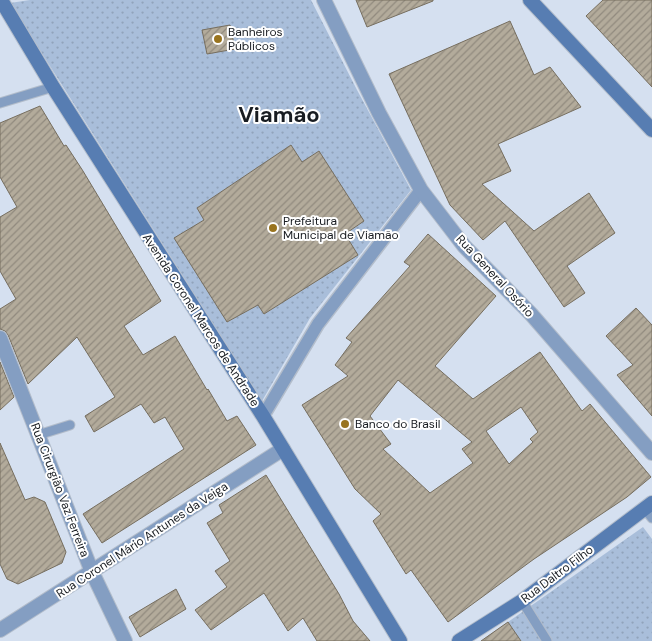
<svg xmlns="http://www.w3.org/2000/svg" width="652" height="641" viewBox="0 0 652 641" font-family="'DM Sans',sans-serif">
  <defs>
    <pattern id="park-dots" width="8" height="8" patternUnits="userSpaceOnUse" patternTransform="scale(1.25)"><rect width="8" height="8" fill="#a9beda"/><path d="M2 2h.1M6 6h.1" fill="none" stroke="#91a3bb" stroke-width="1.8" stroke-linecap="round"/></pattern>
    <pattern id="building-hatch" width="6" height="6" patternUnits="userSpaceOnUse" patternTransform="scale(1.25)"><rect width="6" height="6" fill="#b3ab9b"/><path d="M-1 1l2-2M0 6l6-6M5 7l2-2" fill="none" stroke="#918a7e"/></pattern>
  </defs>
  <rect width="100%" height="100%" fill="#d5e0f0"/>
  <g fill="url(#park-dots)">
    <polygon points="30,0 311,0 357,90 411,190 310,318 262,401 10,3"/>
    <polygon points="643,527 652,539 652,641 481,641"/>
  </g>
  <g fill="url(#building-hatch)" stroke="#766e5f" fill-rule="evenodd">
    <polygon points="356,0 433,0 433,1 367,27"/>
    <polygon points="603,0 652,0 652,87 586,16"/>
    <polygon points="510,21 534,75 550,67 581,107 498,144 511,171 482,184 534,231 589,193 615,233 567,266 585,293 564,307 505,221 483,240 450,205 389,74"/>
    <polygon points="230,25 235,49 207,54 202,30"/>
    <polygon points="40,106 64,146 66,145 83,171 161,301 124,326 143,355 175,336 207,390 208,389 227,421 237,416 256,445 102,543 83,514 184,449 165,417 154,423 141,404 94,432 85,416 115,397 77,337 28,384 8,335 5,331 0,329 0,309 16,299 0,271 0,217 17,207 0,177 0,123"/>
    <polygon points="291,145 302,162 319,151 364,221 345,234 358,255 264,314 258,305 227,322 174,238 204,220 197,208"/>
    <path d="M428,234L496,296L435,366L473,399L540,352L582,411L590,404L651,477L627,497L534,559L448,622L411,570L406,574L373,521L381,514L355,489L302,405L348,376L335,365L352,342L346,338L410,266L404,262ZM398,380L472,442L462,449L473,463L430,493L383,449L391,444L370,416ZM521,407L538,432L530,439L533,442L509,464L486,431Z"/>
    <polygon points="636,308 652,325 652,416 617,375 633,365 606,336"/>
    <polygon points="0,362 14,397 0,410"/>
    <polygon points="0,443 25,500 34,497 45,502 66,552 62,563 18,584 7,579 0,564"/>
    <polygon points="266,475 339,594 353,621 370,641 317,641 303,618 288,631 264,593 211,630 195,610 227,587 215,571 230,561 207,523 223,513 219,505"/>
    <polygon points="176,589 186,609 140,637 129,617"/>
    <polygon points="508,622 521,641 481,641"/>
  </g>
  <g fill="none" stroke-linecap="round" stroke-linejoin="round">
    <g stroke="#b3bdcb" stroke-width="11">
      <g id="service">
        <polyline points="0,103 53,87"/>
        <polyline points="38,435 70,425"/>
        <polyline points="645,509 652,518"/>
        <polyline points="522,601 547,641"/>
      </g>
    </g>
    <g stroke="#b3bdcb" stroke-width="15">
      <polyline id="pedestrian" points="263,416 318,324 421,190"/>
    </g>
    <g stroke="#b3bdcb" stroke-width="16">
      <g id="tertiary">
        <polyline points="324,0 379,113 421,190 464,246 531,314 652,453"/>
        <polyline points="0,338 92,572 125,641"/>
        <polyline points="0,630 283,449"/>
      </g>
    </g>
    <g stroke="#b3bdcb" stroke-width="16">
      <g id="secondary">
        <polyline points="1,0 53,87 263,416 400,641"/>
        <polyline points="530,0 652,130"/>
        <polyline points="459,641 522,601 652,503"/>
      </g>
    </g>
    <use href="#service" stroke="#849ec2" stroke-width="9"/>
    <use href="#pedestrian" stroke="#849ec2" stroke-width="12"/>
    <use href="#tertiary" stroke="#849ec2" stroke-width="14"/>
    <use href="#secondary" stroke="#577db2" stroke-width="14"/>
  </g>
  <g fill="#99741f" stroke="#fff" stroke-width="2">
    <circle cx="218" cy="39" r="5"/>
    <circle cx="273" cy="228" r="5"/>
    <circle cx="345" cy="424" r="5"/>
  </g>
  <g text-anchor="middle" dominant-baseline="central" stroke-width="4" stroke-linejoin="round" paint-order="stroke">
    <g font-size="12" fill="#181c21" stroke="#fff" text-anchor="start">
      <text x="228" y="32">Banheiros<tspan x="228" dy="14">Públicos</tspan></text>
      <text x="283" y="221">Prefeitura<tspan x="283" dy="14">Municipal de Viamão</tspan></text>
      <text x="355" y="424">Banco do Brasil</text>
    </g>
    <g font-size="12" fill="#181c21" stroke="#fff">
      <text transform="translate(495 276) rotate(47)">Rua General Osório</text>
      <text transform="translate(201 320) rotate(57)">Avenida Coronel Marcos de Andrade</text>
      <text transform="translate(60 490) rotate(69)">Rua Cirurgião Vaz Ferreira</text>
      <text transform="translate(142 540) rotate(-33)">Rua Coronel Mário Antunes da Veiga</text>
      <text transform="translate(557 574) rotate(-37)">Rua Daltro Filho</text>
    </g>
    <g font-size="22" font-weight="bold" fill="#181c21" stroke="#fff">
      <text x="279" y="114">Viamão</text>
    </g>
  </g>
</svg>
